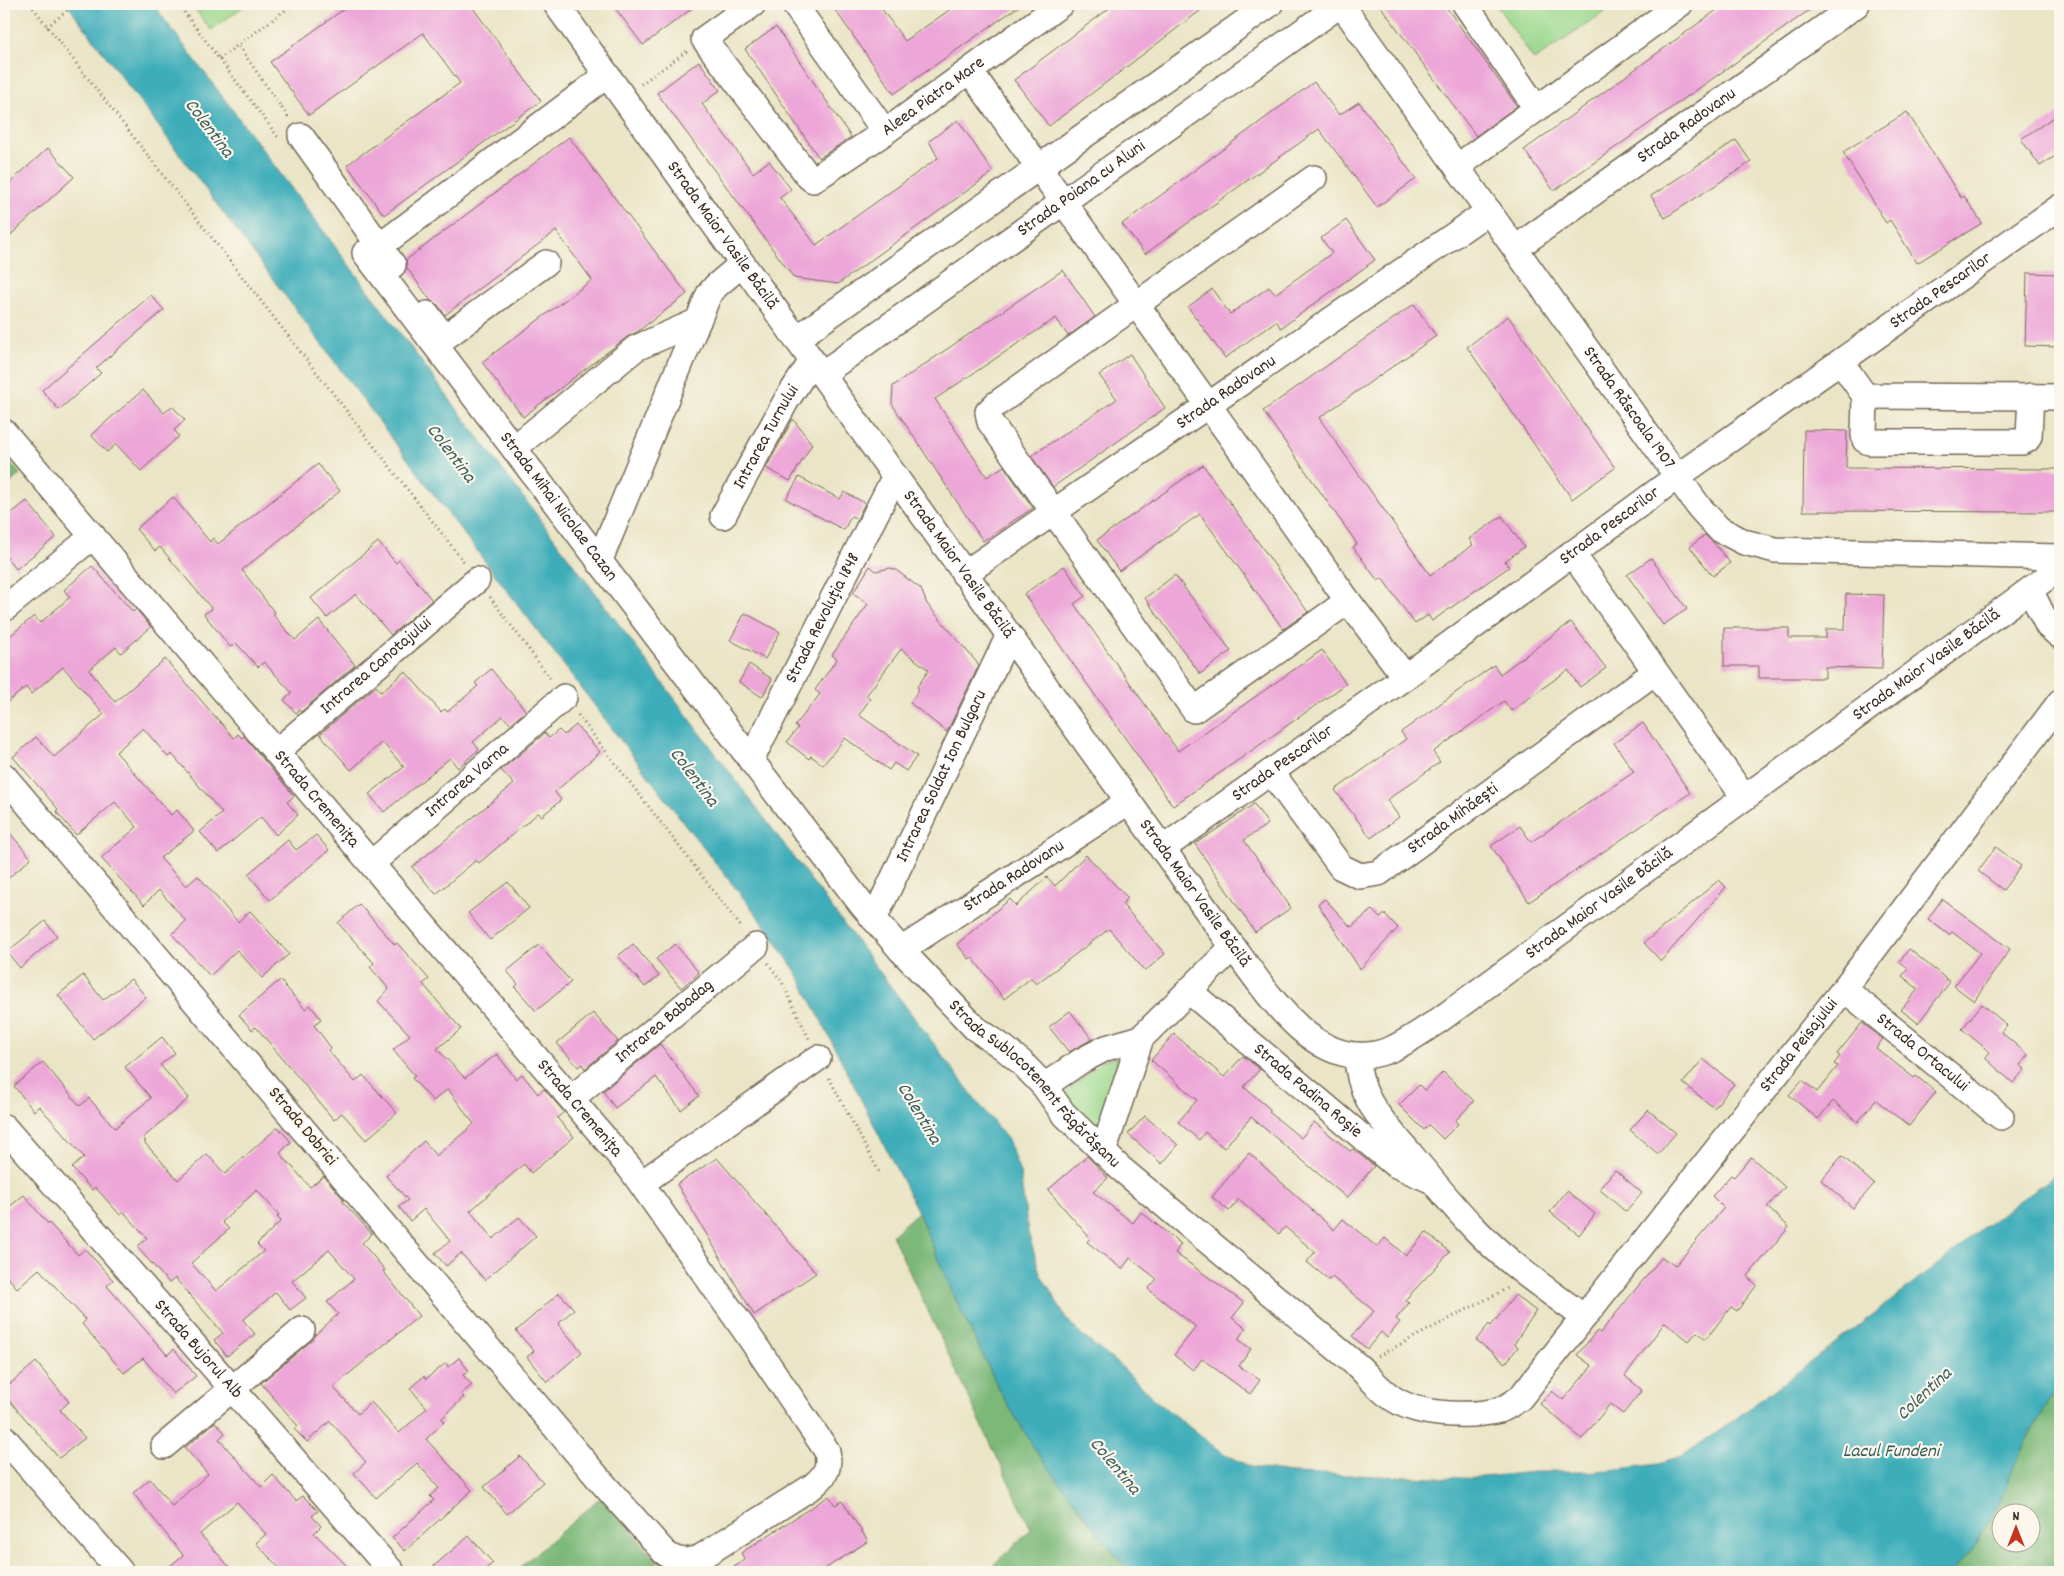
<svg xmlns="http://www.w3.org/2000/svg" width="2064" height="1576" viewBox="0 0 2064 1576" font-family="Dekko,sans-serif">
  <rect width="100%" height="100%" fill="#fbf7ec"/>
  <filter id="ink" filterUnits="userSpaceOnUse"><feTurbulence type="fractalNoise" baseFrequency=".02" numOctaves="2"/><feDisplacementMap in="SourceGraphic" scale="10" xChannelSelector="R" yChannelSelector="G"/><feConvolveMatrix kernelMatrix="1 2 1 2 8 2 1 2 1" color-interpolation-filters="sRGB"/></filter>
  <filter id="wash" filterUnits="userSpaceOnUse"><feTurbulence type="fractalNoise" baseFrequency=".0096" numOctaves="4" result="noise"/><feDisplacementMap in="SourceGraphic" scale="20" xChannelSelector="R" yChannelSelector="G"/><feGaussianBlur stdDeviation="1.12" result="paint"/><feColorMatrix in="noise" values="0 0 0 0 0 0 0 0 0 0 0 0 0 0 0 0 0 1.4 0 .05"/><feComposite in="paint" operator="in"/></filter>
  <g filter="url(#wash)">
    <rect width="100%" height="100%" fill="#eae5c6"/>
    <g fill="#9bd88d" stroke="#6b8156">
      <polygon points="191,4 247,4 211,30"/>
      <polygon points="1496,4 1617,4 1534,60"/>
      <polygon points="1112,1058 1117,1059 1118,1067 1100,1125 1097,1127 1094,1126 1062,1096 1103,1060"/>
    </g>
    <g fill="#7cb878" stroke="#5c714b" fill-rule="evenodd">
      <polygon points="4,455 20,474 4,489"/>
      <polygon points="918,1212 953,1294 1001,1393 1036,1451 1108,1546 1130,1572 986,1572 1031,1529 892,1235"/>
      <path d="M2060,1381V1572H1952L1971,1550L1997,1509L2019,1454ZM2002,1514H2032V1544H2002Z"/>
      <polygon points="603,1496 665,1572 514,1572"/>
    </g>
    <polygon fill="#3dadb9" stroke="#3c6c6c" points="67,4 153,4 979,1104 1008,1140 1020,1173 1028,1232 1040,1273 1066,1318 1080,1334 1123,1368 1155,1400 1221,1452 1251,1467 1291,1473 1437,1478 1483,1477 1533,1472 1585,1472 1619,1469 1658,1464 1681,1457 1738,1417 1904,1291 1992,1221 2060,1171 2060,1381 2019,1454 1997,1509 1971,1550 1952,1572 1130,1572 1108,1546 1036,1451 1001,1393 953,1294 918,1212 797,973 760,919 687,827 432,492"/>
    <g id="blocks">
      <g fill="#eda6d8" fill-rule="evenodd">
        <polygon points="351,4 470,4 541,101 384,215 347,165 460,83 423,33 309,115 270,62"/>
        <polygon points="612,4 698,4 643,45"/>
        <polygon points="831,4 878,4 905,41 958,4 1022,4 894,94"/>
        <polygon points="1115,4 1209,4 1049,126 1014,80"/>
        <polygon points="1379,4 1444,4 1517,106 1476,136"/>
        <polygon points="1725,4 1818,4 1554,191 1524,150"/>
        <polygon points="776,27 851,137 819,158 745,49"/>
        <polygon points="699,61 720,90 702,104 753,173 769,161 791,189 780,198 816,245 938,158 929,141 958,120 993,172 838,284 794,278 657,93"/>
        <polygon points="1314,82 1339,115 1359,102 1416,179 1377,207 1319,129 1145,254 1122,224"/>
        <polygon points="1907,112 1961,198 1964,196 1982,223 1917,263 1890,220 1886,223 1843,152"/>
        <polygon points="2060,113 2060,153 2040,166 2021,139"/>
        <polygon points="569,137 687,294 637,332 627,337 523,417 482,362 592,280 556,231 445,315 438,305 431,301 407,268 406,260"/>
        <polygon points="1736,140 1751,162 1665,218 1651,196"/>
        <polygon points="48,148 74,177 4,241 4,188"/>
        <polygon points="1346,220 1375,260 1281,328 1276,321 1225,358 1188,307 1212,289 1230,314 1269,287 1275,294 1332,253 1321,238"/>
        <polygon points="1063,270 1095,317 1068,336 1056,318 935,399 987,477 1004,466 1033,508 983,541 892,404 893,386"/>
        <polygon points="2027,273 2060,274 2060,347 2025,346"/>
        <polygon points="151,295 164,310 96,368 101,373 59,410 42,390"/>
        <polygon points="1414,304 1436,336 1319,418 1430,575 1473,545 1469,539 1502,516 1524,547 1505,561 1509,567 1432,621 1428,615 1415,624 1382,578 1378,581 1353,547 1357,544 1351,535 1263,411"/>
        <polygon points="1508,316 1615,468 1572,499 1467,347"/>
        <polygon points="1130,354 1165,408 1053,487 1031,456 1117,399 1099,375"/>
        <polygon points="143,390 164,413 172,406 185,420 174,430 179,436 141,471 116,444 107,452 91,435"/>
        <polygon points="793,419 812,444 790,481 766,468"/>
        <polygon points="1804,430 1847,431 1846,468 2060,469 2060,512 1803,511"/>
        <polygon points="318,464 340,491 242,570 275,613 273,615 295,640 319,620 355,665 301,712 299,710 296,713 284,700 292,693 264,662 258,667 236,643 230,647 204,614 212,609 160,547 155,551 136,529 173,497 210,542 213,538 218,544"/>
        <polygon points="1203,465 1308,612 1283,629 1200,514 1119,571 1097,540"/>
        <polygon points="799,477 840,499 844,492 865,503 857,519 851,516 844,530 786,499"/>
        <polygon points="27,501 56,537 16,569 4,554 4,519"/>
        <polygon points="1705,535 1714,543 1730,563 1713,576 1690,547"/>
        <polygon points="378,542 396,563 399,560 432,600 391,635 356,594 327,618 311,598"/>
        <polygon points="1651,558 1687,609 1663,625 1627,575"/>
        <polygon points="92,566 133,612 136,609 151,627 121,653 116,647 89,670 115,702 165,659 234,738 238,734 242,738 244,736 294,796 287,802 298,815 276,835 261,817 218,853 200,832 222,813 172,754 168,757 143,728 116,752 171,815 177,810 194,831 160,858 186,886 198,876 238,922 250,911 289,954 262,978 237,950 210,976 172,934 186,921 159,890 144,905 101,858 137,827 115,802 76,835 56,811 58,809 13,757 36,737 54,757 104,714 63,667 31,694 26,687 4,705 4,641 34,616 40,623 70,597 64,590"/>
        <polygon points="870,566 876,571 890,568 896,570 921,589 927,604 979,665 947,732 910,703 919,689 917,687 929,670 901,649 866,696 870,699 859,715 917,756 906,771 894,763 889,770 845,738 823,765 811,756 809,759 787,742 798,728 795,726 820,694 815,690 837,659 832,655 868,604 853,593"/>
        <polygon points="1064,566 1085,596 1074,604 1178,751 1322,650 1346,684 1173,806 1024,594"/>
        <polygon points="1175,575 1231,651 1200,674 1145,598"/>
        <polygon points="1846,594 1884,595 1882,669 1825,667 1825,678 1759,678 1759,666 1724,666 1724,628 1789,628 1789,638 1826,638 1826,629 1845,629"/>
        <polygon points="745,613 780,632 765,659 730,640"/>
        <polygon points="1571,622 1606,668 1580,687 1568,670 1511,711 1504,701 1433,752 1440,762 1387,800 1399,817 1371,838 1335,790 1406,739 1401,732 1494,665 1500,674"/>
        <polygon points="749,664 772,679 762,697 739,682"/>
        <polygon points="491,669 526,711 510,724 503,716 473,742 479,749 458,768 450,758 384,812 369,794 404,767 382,742 351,770 320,734 376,686 381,692 405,671 441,712 445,709 447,712 478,686 475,683"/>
        <polygon points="1643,723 1690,793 1529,902 1491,846 1520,826 1531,842 1634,772 1614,743"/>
        <polygon points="576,725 600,752 555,792 561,800 542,816 538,813 479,863 476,860 436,894 412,867 514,784 501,770 545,733 549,738 559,730 564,735"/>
        <polygon points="1254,804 1268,824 1244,840 1291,908 1255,932 1195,844"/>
        <polygon points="4,826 31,858 4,882"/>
        <polygon points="316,835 329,850 270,900 248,874 288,840 296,850"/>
        <polygon points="1996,847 2021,866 2003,890 1978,871"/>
        <polygon points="1086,855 1128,898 1122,904 1165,954 1145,971 1109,929 1036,984 1031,978 1004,999 972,957 969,959 957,944 1010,899 1016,906 1047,877 1055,886"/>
        <polygon points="1719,880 1726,887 1661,961 1644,943"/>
        <polygon points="508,882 529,908 490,940 468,913"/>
        <polygon points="1325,899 1351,927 1372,910 1380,918 1385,914 1398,928 1360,969 1318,904"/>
        <polygon points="1942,899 2010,949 1974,1001 1954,986 1980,953 1952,932 1949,935 1928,919"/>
        <polygon points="359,904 395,945 397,943 429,979 423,984 461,1029 437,1049 465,1078 497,1054 516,1079 522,1074 538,1094 544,1089 564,1112 557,1118 574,1137 531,1173 524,1164 470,1211 493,1239 519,1217 536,1236 485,1280 461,1253 446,1266 435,1253 450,1241 424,1209 410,1221 399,1207 408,1200 386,1176 424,1141 436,1156 474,1124 448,1089 433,1101 412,1078 415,1076 393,1050 410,1035 378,1001 389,989 370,967 374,963 338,923"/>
        <polygon points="45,921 57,936 20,968 7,952"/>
        <polygon points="633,944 659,976 645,987 618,956"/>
        <polygon points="675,944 699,973 681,988 656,959"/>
        <polygon points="539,945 571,982 536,1011 515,987 518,984 507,971"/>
        <polygon points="1909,949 1950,982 1918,1023 1901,1010 1918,989 1902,976 1908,969 1899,962"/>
        <polygon points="83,975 103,1000 131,979 146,997 93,1039 58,995"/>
        <polygon points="280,980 305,1009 310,1005 321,1019 314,1025 331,1048 328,1050 355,1082 363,1075 397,1113 366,1140 342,1113 334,1120 256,1027 252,1030 239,1015"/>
        <polygon points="1982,1004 2007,1025 2001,1032 2028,1055 2020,1065 2025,1069 2013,1083 1985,1058 1990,1052 1962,1029"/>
        <polygon points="1070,1011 1092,1039 1069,1052 1049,1027"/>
        <polygon points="593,1013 618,1041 585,1069 582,1064 578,1067 557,1043"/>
        <polygon points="1862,1023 1883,1039 1876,1048 1914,1078 1916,1076 1936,1092 1909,1126 1876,1100 1858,1122 1833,1101 1818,1119 1789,1095 1802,1080 1817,1092 1838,1066 1834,1064 1840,1056 1837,1054"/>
        <polygon points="1174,1034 1224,1077 1243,1056 1260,1069 1244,1087 1271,1110 1269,1112 1301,1138 1314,1122 1350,1151 1353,1149 1374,1166 1347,1198 1251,1117 1224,1148 1205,1132 1199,1140 1178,1122 1197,1100 1151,1060"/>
        <path d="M162,1037L175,1053L160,1065L189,1098L143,1138L146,1141L144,1142L178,1180L207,1154L225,1174L278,1127L291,1142L280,1153L310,1187L324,1176L344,1200L342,1201L372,1234L362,1243L385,1270L383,1271L419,1316L333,1387L358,1414L371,1402L399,1433L427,1408L410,1388L424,1376L426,1379L446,1363L448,1367L459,1358L469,1371L463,1375L472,1385L461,1394L464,1397L441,1419L444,1422L426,1439L472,1490L405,1551L392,1538L434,1500L430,1496L439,1488L417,1463L376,1498L354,1473L366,1462L330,1421L307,1442L294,1429L298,1426L261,1383L311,1341L316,1334L338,1314L327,1302L354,1279L329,1250L292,1281L306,1298L290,1310L276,1292L243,1320L255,1334L227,1356L214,1340L223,1333L175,1278L169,1283L137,1247L147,1238L124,1212L120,1215L95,1187L92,1190L72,1168L84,1157L39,1106L34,1111L14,1086L43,1062L80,1106L89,1098L115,1128L151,1098L125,1067ZM257,1190L279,1215L277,1217L281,1221L257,1244L264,1251L216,1291L191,1263L229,1229L222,1222Z"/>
        <polygon points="660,1044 699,1096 681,1110 656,1077 615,1108 603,1091"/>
        <polygon points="1703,1059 1734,1084 1714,1108 1683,1083"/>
        <polygon points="1443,1072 1474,1101 1455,1121 1458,1124 1443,1139 1429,1125 1424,1130 1399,1105 1419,1085 1425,1091"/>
        <polygon points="1648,1110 1676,1133 1658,1154 1630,1130"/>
        <polygon points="1145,1116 1178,1145 1162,1164 1128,1134"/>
        <polygon points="1249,1153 1334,1230 1343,1219 1377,1247 1385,1238 1406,1256 1426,1232 1450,1252 1405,1300 1409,1303 1396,1319 1400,1322 1387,1338 1381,1332 1367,1349 1352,1336 1374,1311 1332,1277 1329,1280 1307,1262 1315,1252 1285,1227 1279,1234 1239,1199 1229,1211 1212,1197"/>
        <polygon points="1087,1156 1108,1178 1093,1192 1133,1223 1141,1212 1181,1244 1175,1253 1244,1303 1232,1318 1246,1328 1238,1339 1251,1349 1239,1366 1260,1380 1250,1394 1202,1359 1193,1370 1174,1355 1196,1327 1148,1289 1157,1279 1130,1258 1122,1269 1087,1242 1090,1238 1048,1190"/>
        <polygon points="1842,1156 1874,1184 1853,1208 1821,1180"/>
        <polygon points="1751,1157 1785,1187 1767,1207 1789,1227 1747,1277 1757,1285 1737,1311 1731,1307 1706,1339 1697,1332 1689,1341 1665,1322 1625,1376 1642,1390 1623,1414 1610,1404 1582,1439 1540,1404 1552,1391 1563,1400 1592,1366 1577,1355 1597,1331 1600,1333 1662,1257 1675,1266 1724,1208 1712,1196 1731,1175 1734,1177"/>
        <polygon points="717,1158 816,1273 754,1315 677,1184"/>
        <polygon points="1615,1170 1642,1193 1626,1212 1599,1189"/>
        <polygon points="1567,1191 1595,1214 1579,1235 1550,1212"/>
        <polygon points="24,1195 48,1224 49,1223 78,1255 85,1249 113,1280 107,1286 167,1355 174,1349 196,1376 173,1394 143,1358 124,1373 82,1324 86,1320 39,1269 17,1288 4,1273 4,1211"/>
        <polygon points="559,1293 574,1309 558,1324 582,1352 547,1382 527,1357 534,1351 516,1331"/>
        <polygon points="1515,1295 1536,1311 1514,1344 1518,1347 1506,1363 1476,1340 1489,1324 1491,1326"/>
        <polygon points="36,1362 69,1402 60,1410 85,1438 59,1458 4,1394 4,1389"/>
        <polygon points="215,1422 225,1433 219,1439 261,1487 273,1475 296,1501 303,1496 318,1511 312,1516 321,1526 314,1533 353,1572 283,1572 256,1543 266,1534 237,1502 200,1534 234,1572 163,1572 183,1555 133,1493 150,1479 172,1506 208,1474 185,1448"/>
        <polygon points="520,1456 543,1482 507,1514 484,1487"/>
        <polygon points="829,1496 835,1505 842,1501 868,1541 820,1572 726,1572 745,1560 741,1553"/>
        <polygon points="469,1536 493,1563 482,1572 427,1572"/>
      </g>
    </g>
  </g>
  <g filter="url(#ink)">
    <use href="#blocks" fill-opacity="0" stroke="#786b59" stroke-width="1"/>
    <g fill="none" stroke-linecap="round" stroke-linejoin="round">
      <g stroke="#786b59" stroke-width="28">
        <g id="minor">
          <path id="s1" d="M556,4L1233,947C1268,993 1318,1078 1389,1050C1406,1043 1422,1031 1438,1021L2060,568"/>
          <path id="s2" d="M753,4L704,39L809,177L813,180L885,132L1061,4"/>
          <polyline points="794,4 885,132"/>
          <path id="s3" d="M1341,4L1699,507L1719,529L1744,542L1775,550L2060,557"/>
          <polyline points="1465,4 1537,109"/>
          <polyline points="970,71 1348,601 1405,677"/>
          <polyline points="301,136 393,265"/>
          <polyline points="1457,167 1680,4"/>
          <polyline points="1314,178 995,405 988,412 990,422 1194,710 1348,601"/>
          <polyline points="380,246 607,75"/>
          <path id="s4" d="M1516,248L1857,4"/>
          <path id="s5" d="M365,253L751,760L862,905L901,950L975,1028L1004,1048L1021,1062L1044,1086L1063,1113L1120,1168L1359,1367C1371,1379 1383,1394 1399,1402C1424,1416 1473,1417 1500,1410C1508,1407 1514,1402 1520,1398L1844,989L2060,702"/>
          <polyline points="427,314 444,338 546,263"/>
          <polyline points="796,339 1270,4"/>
          <polyline points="1841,362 1865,396 2060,397"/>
          <path id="s6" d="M822,374L1341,4"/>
          <polyline points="1865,396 1864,435 1865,440 1869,442 2022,442 2027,440 2029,436 2031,396"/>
          <path id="s7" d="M4,432L630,1168L746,1332L827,1451C830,1468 826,1475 813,1486L701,1557C686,1563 676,1562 664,1552L599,1479L4,776"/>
          <polyline points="524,440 636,348 698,321"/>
          <path id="s8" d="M723,516L786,401L812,361"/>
          <polyline points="1572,553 1744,797"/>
          <polyline points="599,562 709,294 716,286 742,264"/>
          <path id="s9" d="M964,574L1489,211"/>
          <polyline points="2030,590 2048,626 2060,636"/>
          <polyline points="4,609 93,536"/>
          <path id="s10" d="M276,752L477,580"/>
          <path id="s11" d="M751,760L895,476"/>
          <path id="s12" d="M1271,772L1341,867L1360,876L1379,873L1655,672"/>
          <path id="s13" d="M1162,849L1405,677L1678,476L2060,207"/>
          <path id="s14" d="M372,863L564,697"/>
          <path id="s15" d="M874,919L1009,635"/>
          <path id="s16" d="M901,950L1128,802"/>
          <path id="s17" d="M1844,989L2001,1117"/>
          <path id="s18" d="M1189,991L1394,1164L1428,1179"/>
          <path d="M1357,1055C1358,1101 1385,1123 1412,1156C1433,1181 1454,1208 1477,1231C1509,1264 1547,1290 1584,1317"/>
          <polyline points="1044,1086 1081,1061 1106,1048 1141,1038"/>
          <path id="s19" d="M572,1098L756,946"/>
          <path id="s20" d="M4,1127L392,1572"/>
          <polyline points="1103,1152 1141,1038 1233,947"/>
          <polyline points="642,1183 818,1058"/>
          <polyline points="4,1438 121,1572"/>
          <polyline points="164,1446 302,1330"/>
        </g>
      </g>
      <g stroke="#786b59" stroke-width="3" stroke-dasharray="1 4" stroke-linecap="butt">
        <polyline points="30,4 464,562"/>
        <polyline points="178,4 278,137"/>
        <polyline points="589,10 596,4"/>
        <polyline points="47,27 75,4"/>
        <polyline points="219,59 238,45"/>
        <polyline points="641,84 687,51"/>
        <polyline points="288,117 238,45 294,4"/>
        <polyline points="490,597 550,678"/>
        <polyline points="578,715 742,928"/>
        <polyline points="768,963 782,982 809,1039"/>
        <polyline points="829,1078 879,1172"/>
        <polyline points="1378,1356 1508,1288"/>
      </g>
      <use href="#minor" stroke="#fff" stroke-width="25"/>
    </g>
  </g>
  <g text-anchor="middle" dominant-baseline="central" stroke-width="4.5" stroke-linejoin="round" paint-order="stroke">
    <g font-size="18" fill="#3b2a1e" stroke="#fbf7ec">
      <text stroke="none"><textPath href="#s2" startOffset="385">Aleea Piatra Mare</textPath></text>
      <text stroke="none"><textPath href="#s4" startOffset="210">Strada Radovanu</textPath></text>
      <text stroke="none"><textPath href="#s6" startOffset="319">Strada Poiana cu Aluni</textPath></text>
      <text stroke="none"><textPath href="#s1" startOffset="285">Strada Maior Vasile Băcilă</textPath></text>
      <text stroke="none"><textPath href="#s13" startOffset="958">Strada Pescarilor</textPath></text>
      <text stroke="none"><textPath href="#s9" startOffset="319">Strada Radovanu</textPath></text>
      <text stroke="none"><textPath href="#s3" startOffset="496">Strada Răscoala 1907</textPath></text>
      <text stroke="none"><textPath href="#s8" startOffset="90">Intrarea Turnului</textPath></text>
      <text stroke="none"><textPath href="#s5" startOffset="319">Strada Mihai Nicolae Cazan</textPath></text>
      <text stroke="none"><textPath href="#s13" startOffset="552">Strada Pescarilor</textPath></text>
      <text stroke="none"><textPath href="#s1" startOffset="690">Strada Maior Vasile Băcilă</textPath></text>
      <text stroke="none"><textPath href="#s11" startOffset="159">Strada Revoluția 1848</textPath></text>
      <text stroke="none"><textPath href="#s1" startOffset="2025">Strada Maior Vasile Băcilă</textPath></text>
      <text stroke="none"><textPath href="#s10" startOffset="132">Intrarea Canotajului</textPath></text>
      <text stroke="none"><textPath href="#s13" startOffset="148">Strada Pescarilor</textPath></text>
      <text stroke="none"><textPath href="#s15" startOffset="158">Intrarea Soldat Ion Bulgaru</textPath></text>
      <text stroke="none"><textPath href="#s14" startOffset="126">Intrarea Varna</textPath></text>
      <text stroke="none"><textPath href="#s7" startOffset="482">Strada Cremenița</textPath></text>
      <text stroke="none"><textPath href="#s12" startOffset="250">Strada Mihăești</textPath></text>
      <text stroke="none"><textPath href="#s16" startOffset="135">Strada Radovanu</textPath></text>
      <text stroke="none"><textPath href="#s1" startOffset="1095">Strada Maior Vasile Băcilă</textPath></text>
      <text stroke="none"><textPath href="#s1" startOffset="1620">Strada Maior Vasile Băcilă</textPath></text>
      <text stroke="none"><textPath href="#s19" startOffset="120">Intrarea Babadag</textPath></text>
      <text stroke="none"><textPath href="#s5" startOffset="2130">Strada Peisajului</textPath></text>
      <text stroke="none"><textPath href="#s17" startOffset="101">Strada Ortacului</textPath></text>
      <text stroke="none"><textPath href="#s5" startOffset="1069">Strada Sublocotenent Făgărășanu</textPath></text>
      <text stroke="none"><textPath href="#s18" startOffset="155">Strada Padina Roșie</textPath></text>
      <text stroke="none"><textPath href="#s7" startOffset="888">Strada Cremenița</textPath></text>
      <text transform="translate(302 1127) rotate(50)">Strada Dobrici</text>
      <text stroke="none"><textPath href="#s20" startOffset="295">Strada Bujorul Alb</textPath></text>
    </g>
    <g font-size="19" font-style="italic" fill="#3c5e5c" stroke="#fbf7ec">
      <text transform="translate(208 129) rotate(53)">Colentina</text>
      <text transform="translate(450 454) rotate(53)">Colentina</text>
      <text transform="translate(693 778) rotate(53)">Colentina</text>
      <text transform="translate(918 1114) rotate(59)">Colentina</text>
      <text transform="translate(1925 1395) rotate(-43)">Colentina</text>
      <text x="1891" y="1452">Lacul Fundeni</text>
      <text transform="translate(1114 1467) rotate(50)">Colentina</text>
    </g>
  </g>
  <rect width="2064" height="1576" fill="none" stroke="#fbf7ec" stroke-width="20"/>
  <g transform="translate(2016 1528)"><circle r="24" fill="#fbf7ec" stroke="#aea59a"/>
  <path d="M0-4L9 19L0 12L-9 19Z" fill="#c8321e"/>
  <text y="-8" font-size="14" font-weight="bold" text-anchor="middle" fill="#3b2a1e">N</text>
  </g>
</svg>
